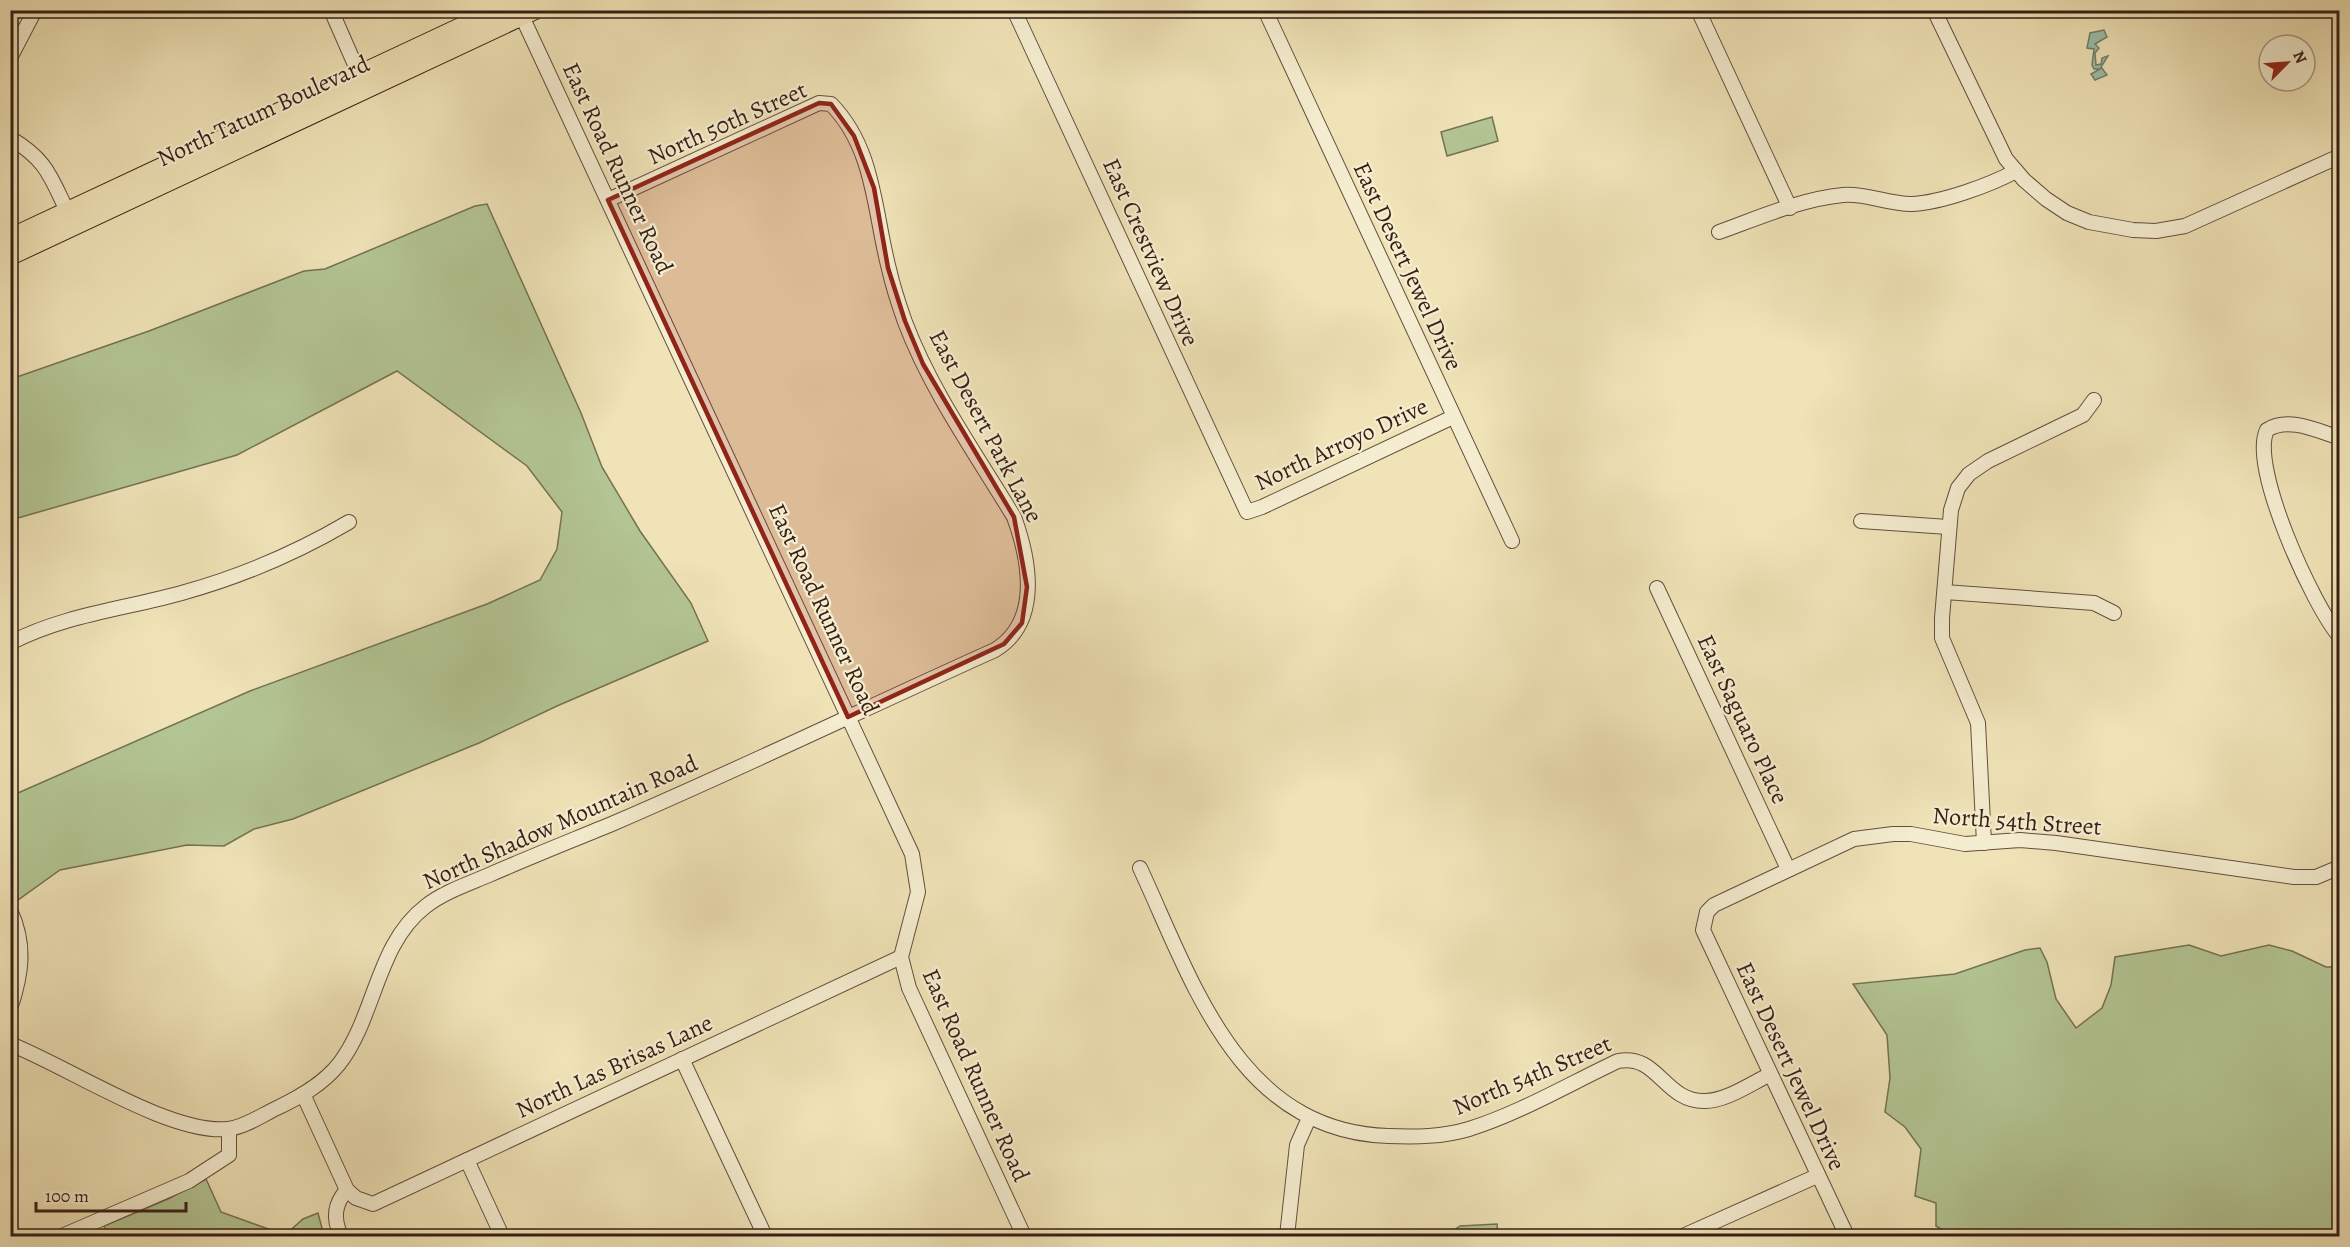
<svg xmlns="http://www.w3.org/2000/svg" width="2350" height="1247" viewBox="0 0 2350 1247" font-family="Alegreya,serif">
  <rect width="100%" height="100%" fill="#efe3b7"/>
  <filter id="stains"><feTurbulence type="fractalNoise" baseFrequency=".00333" numOctaves="4"/><feColorMatrix values="0 0 0 0 .2 0 0 0 0 .09 0 0 0 0 .02 0 0 0 .5 -.17"/></filter>
  <radialGradient id="worn" r=".72"><stop offset=".6" stop-color="#630" stop-opacity="0"/><stop offset="1" stop-color="#630" stop-opacity=".3"/></radialGradient>
  <g fill="#b3c593" stroke="#747254" stroke-width="1.5">
    <polygon points="1492,117 1498,141 1447,156 1441,132"/>
    <polygon points="487,204 581,413 602,467 640,531 691,603 708,641 557,706 479,743 293,819 254,829 224,846 187,845 60,870 11,905 11,796 250,691 487,604 540,580 557,549 562,512 527,466 397,371 237,455 11,520 11,379 149,331 304,271 325,269 475,206"/>
    <polygon points="2189,945 2221,956 2269,945 2292,951 2326,967 2339,967 2339,1236 1952,1236 1936,1226 1936,1203 1915,1196 1921,1149 1905,1127 1885,1112 1890,1078 1887,1035 1853,984 1955,974 2025,950 2040,948 2047,962 2056,999 2076,1028 2102,1008 2111,985 2115,957"/>
    <polygon points="206,1179 221,1212 285,1235 303,1219 318,1213 324,1236 107,1236 104,1226 168,1199"/>
    <polygon points="1497,1224 1498,1236 1446,1236 1460,1226"/>
  </g>
  <polygon fill="#9bbfa9" stroke="#737f6e" stroke-width="1.5" points="2104,30 2107,37 2095,44 2099,48 2095,53 2096,65 2101,64 2102,58 2108,56 2101,67 2107,75 2095,80 2091,74 2100,69 2094,69 2092,65 2094,49 2087,48 2090,33"/>
  <g fill="none" stroke-linecap="round" stroke-linejoin="round">
    <g stroke="#644f3e" stroke-width="16">
      <g id="minor">
        <polyline points="331,10 363,83"/>
        <polyline points="519,10 912,854 918,892 901,957 909,988 1024,1236"/>
        <polyline points="1014,10 1247,512 1262,507 1453,417"/>
        <polyline points="1265,10 1512,541"/>
        <polyline points="1698,10 1790,208"/>
        <polyline points="1934,10 2006,159 2024,180 2046,199 2067,213 2089,222 2133,230 2156,231 2185,226 2340,156"/>
        <polyline points="10,58 35,10"/>
        <path d="M10,138C49,161 51,179 70,217"/>
        <path d="M1719,232C1758,218 1801,199 1843,195C1866,193 1888,204 1911,204C1941,203 1990,185 2016,171"/>
        <path d="M2340,438C2318,431 2288,416 2267,430C2249,466 2313,606 2340,637"/>
        <polyline points="1861,521 1948,527"/>
        <polyline points="1657,588 1788,869"/>
        <polyline points="1945,592 2094,603 2114,613"/>
        <path d="M10,643C66,614 126,609 185,592C242,576 298,552 349,522"/>
        <polyline points="1984,843 1978,723 1942,638 1942,618 1951,510 1958,488 1969,474 1988,461 2083,415 2094,400"/>
        <path d="M1140,868C1193,982 1238,1131 1388,1136C1416,1137 1442,1137 1469,1129C1520,1113 1569,1084 1618,1061C1658,1053 1664,1102 1705,1101C1726,1101 1750,1084 1769,1075"/>
        <path d="M10,910C26,944 22,974 10,1009"/>
        <path d="M10,1044C67,1066 170,1135 228,1129C245,1127 262,1115 277,1108C300,1097 323,1084 339,1064C376,1016 376,944 426,906C444,892 468,884 489,875C530,857 573,840 614,823C742,768 868,707 995,650C1041,622 1030,561 1014,517C976,454 931,391 905,322C899,305 893,287 889,269C874,212 875,149 831,104L819,103L608,200"/>
        <polyline points="682,1059 765,1236"/>
        <polyline points="303,1094 347,1190 356,1198 373,1204 901,957"/>
        <polyline points="467,1160 502,1236"/>
        <polyline points="62,1236 189,1181 229,1155 229,1129"/>
        <path d="M341,1236C333,1219 334,1204 347,1190"/>
        <polyline points="1287,1236 1297,1145 1309,1118"/>
        <polyline points="1683,1236 1817,1176"/>
        <polyline points="1847,1236 1703,930 1707,912 1714,905 1854,839 1893,834 1911,834 1965,844 2020,840 2056,843 2294,877 2316,877 2340,867"/>
      </g>
    </g>
    <g stroke="#361e15" stroke-width="20">
      <g id="major">
        <polyline points="10,238 497,10"/>
        <polyline points="10,256 535,10"/>
      </g>
    </g>
    <use href="#minor" stroke="#f5edd0" stroke-width="14"/>
    <use href="#major" stroke="#efe3b7" stroke-width="18"/>
  </g>
  <path fill="#8f2418" fill-opacity="0.2" stroke="#8f2418" stroke-width="4.5" stroke-linejoin="round" d="M819,103L831,104L854,136L874,188L888,268L905,321L923,364L1014,517L1027,587L1022,623L1004,644L848,717L608,200Z"/>
  <g text-anchor="middle" dominant-baseline="central" stroke-width="4.5" stroke-linejoin="round" paint-order="stroke">
    <g font-size="24" fill="#361e15" stroke="#f5edd0">
      <text transform="translate(263 111) rotate(-25)">North Tatum Boulevard</text>
      <text transform="translate(727 123) rotate(-24)">North 50th Street</text>
      <text transform="translate(618 168) rotate(65)">East Road Runner Road</text>
      <text transform="translate(1151 252) rotate(66)">East Crestview Drive</text>
      <text transform="translate(1408 266) rotate(65)">East Desert Jewel Drive</text>
      <text transform="translate(986 426) rotate(62)">East Desert Park Lane</text>
      <text transform="translate(1341 444) rotate(-25)">North Arroyo Drive</text>
      <text transform="translate(824 609) rotate(65)">East Road Runner Road</text>
      <text transform="translate(1743 719) rotate(65)">East Saguaro Place</text>
      <text transform="translate(2017 821) rotate(4)">North 54th Street</text>
      <text transform="translate(560 822) rotate(-24)">North Shadow Mountain Road</text>
      <text transform="translate(614 1066) rotate(-25)">North Las Brisas Lane</text>
      <text transform="translate(1791 1066) rotate(65)">East Desert Jewel Drive</text>
      <text transform="translate(976 1075) rotate(66)">East Road Runner Road</text>
      <text transform="translate(1532 1075) rotate(-23)">North 54th Street</text>
    </g>
  </g>
  <rect width="2350" height="1247" fill="none" stroke="#efe3b7" stroke-width="36"/>
  <rect x="12" y="12" width="2326" height="1223" fill="none" stroke="#361e15" stroke-width="3"/>
  <rect x="18" y="18" width="2314" height="1211" fill="none" stroke="#361e15" stroke-width="1.5"/>
  <g transform="translate(2287 63) rotate(65)"><circle r="28" fill="#f5edd0" stroke="#a99a85" stroke-width="1.5"/>
  <path d="M0-4.5L10 22L0 15L-10 22Z" fill="#8f2418"/>
  <text y="-9" font-size="16" font-weight="bold" text-anchor="middle" fill="#361e15">N</text>
  </g>
  <path d="M36 1202v9h150v-9" fill="none" stroke="#361e15" stroke-width="3"/>
  <text x="45" y="1202" font-size="18" fill="#361e15" stroke="#f5edd0" stroke-width="4.5" paint-order="stroke">100 m</text>
  <rect width="100%" height="100%" filter="url(#stains)"/>
  <rect width="100%" height="100%" fill="url(#worn)"/>
</svg>
